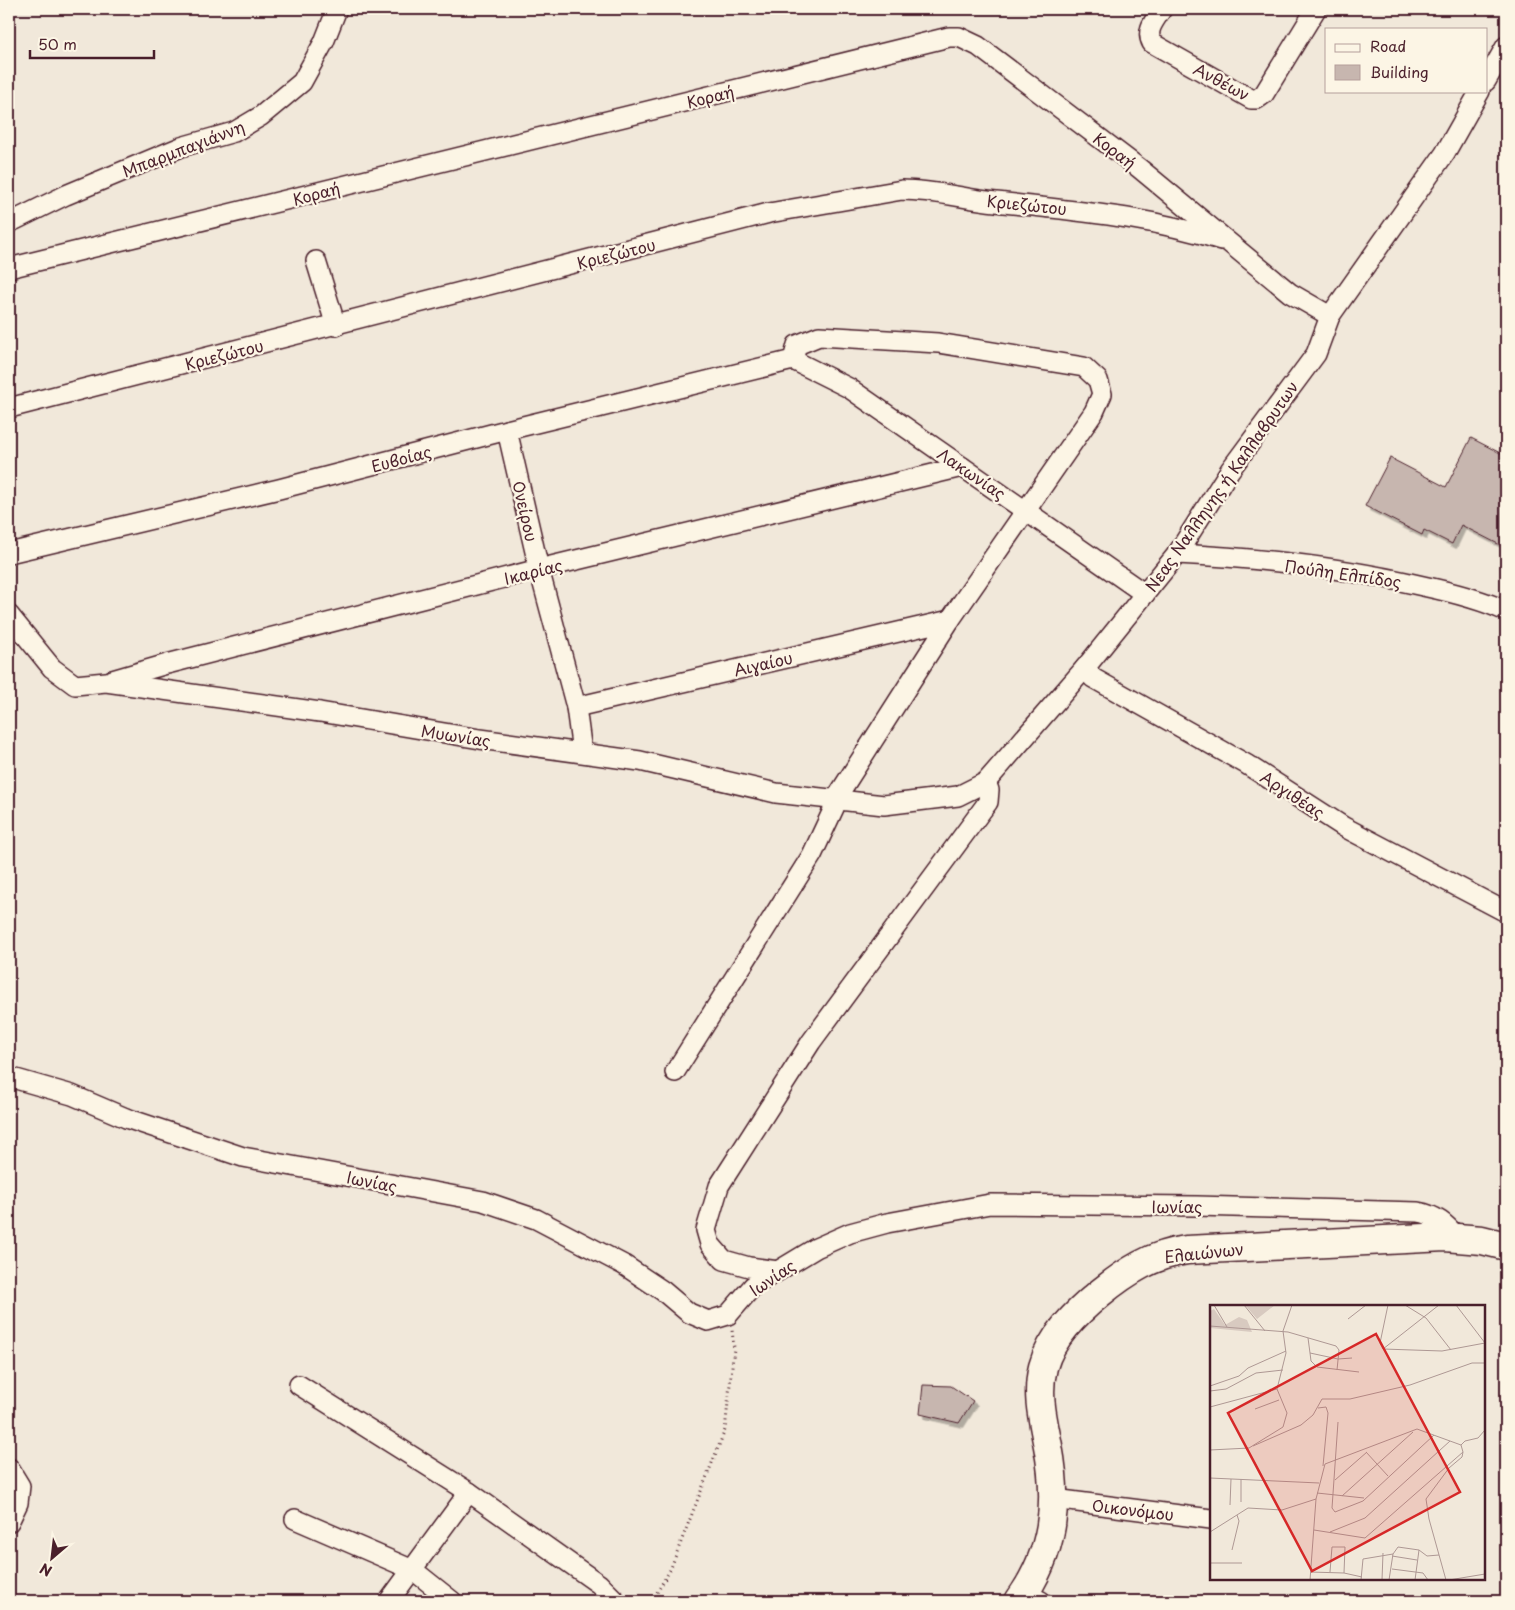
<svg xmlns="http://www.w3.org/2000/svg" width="1515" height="1610" viewBox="0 0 1515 1610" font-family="'Playpen Sans',sans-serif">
  <defs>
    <filter id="shadow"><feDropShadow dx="4.5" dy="4.5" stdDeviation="0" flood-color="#0004"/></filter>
  </defs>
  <rect width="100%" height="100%" fill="#f1e8da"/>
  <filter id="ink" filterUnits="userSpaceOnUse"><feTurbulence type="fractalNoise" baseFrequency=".02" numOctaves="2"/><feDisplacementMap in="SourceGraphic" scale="10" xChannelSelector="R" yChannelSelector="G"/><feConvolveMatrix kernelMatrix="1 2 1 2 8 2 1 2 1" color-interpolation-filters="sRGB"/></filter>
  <g filter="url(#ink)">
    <g fill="#c7b6af" stroke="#4a1f2b" filter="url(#shadow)">
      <polygon points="1471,438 1506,456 1506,548 1461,525 1452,544 1424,530 1422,535 1365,506 1390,458 1446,487"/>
      <polygon points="923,1385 951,1386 973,1401 959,1423 920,1414"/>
    </g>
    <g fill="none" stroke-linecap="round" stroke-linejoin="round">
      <g stroke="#4a1f2b" stroke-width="22">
        <g id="minor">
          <path d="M1162,9C1155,20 1145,30 1152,43L1251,99H1257L1264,94L1316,9"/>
          <polyline points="1486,81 1506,46"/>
          <polyline points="9,223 66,195 181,147 234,132 261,116 302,82 324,42 337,9"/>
          <polyline points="316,261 336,326"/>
          <polyline points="9,268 949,37 959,37 978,46 1139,168 1290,293 1330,316"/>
          <polyline points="793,360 849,388 1145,594"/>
          <path d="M9,408L769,213L902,190C935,190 965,199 996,202C1074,211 1146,216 1221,240"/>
          <polyline points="507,430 539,569 576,707 582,752"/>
          <polyline points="9,553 279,489 507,430 793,360"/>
          <path d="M1177,554C1259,558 1342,567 1423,586C1451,592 1480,599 1506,611"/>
          <polyline points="9,615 52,668 75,685 106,682 320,712 480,739 640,761 776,793 884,805 958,796 986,782 1085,668 1177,554 1230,470 1316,354 1330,316 1445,153 1480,91"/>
          <polyline points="1085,668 1093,678 1246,764 1344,827 1506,912"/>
          <polyline points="112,680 167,664 539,569 962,467"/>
          <polyline points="576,707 950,620"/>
          <polyline points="675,1072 812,855 834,808 835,800 950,620 1094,412 1102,394 1098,380 1084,367 938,343 819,336 797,345 793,360"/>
          <path d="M9,1077L72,1095L126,1118L243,1157L483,1201L536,1219L624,1265L663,1291L689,1313L708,1321L728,1315L753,1286L816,1248L850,1233L887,1223L990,1204L1197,1206L1418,1212C1436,1215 1446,1224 1457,1237"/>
          <polyline points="778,1271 749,1267 724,1260 710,1244 706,1230 719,1186 811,1042 988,802 989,790 986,782"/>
          <polyline points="299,1385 469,1492 599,1584 616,1601"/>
          <polyline points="9,1468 20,1486 18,1503 9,1522"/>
          <polyline points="1054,1499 1211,1519"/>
          <polyline points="295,1519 413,1570 452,1601"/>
          <polyline points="1025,1593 1041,1601"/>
          <polyline points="389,1601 469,1492"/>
        </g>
      </g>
      <g stroke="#4a1f2b" stroke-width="31">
        <path id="secondary" d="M1019,1601C1054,1552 1059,1504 1048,1446C1043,1420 1036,1394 1043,1367C1051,1337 1076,1313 1100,1293C1126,1272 1153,1254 1187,1250L1445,1237L1482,1240L1506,1246"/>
      </g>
      <polyline stroke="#4a1f2b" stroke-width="3" stroke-dasharray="1 4" stroke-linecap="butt" points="652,1601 670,1570 725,1430 734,1348 732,1330"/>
      <use href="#minor" stroke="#fcf5e5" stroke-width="19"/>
      <use href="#secondary" stroke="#fcf5e5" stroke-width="28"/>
    </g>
  </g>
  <g text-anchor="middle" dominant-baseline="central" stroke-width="4.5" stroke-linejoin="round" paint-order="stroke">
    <g font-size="16" fill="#4a1f2b" stroke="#fcf5e5">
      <text transform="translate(1222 81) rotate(28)">Ανθέων</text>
      <text transform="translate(710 96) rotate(-14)">Κοραή</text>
      <text transform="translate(183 148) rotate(-21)">Μπαρμπαγιάννη</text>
      <text transform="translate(1115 150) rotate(37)">Κοραή</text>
      <text transform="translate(316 193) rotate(-15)">Κοραή</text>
      <text transform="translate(1027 204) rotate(6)">Κριεζώτου</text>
      <text transform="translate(616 253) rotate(-14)">Κριεζώτου</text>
      <text transform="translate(224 354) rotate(-14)">Κριεζώτου</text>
      <text transform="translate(401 458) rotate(-15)">Ευβοίας</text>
      <text transform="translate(972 473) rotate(34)">Λακωνίας</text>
      <text transform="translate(1221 486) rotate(-55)">Νεας Nαλληνης ή Καλλαβρυτων</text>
      <text transform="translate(526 511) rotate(77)">Ονείρου</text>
      <text transform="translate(533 571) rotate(-14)">Ικαρίας</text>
      <text transform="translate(1343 573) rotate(8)">Πούλη Ελπίδος</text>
      <text transform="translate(763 663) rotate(-13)">Αιγαίου</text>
      <text transform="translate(456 735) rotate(9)">Μυωνίας</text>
      <text transform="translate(1293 794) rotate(33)">Αργιθέας</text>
      <text transform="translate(372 1181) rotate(11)">Ιωνίας</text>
      <text x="1177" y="1206">Ιωνίας</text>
      <text transform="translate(1204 1252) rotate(-6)">Ελαιώνων</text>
      <text transform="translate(772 1277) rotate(-34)">Ιωνίας</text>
      <text transform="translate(1133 1509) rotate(7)">Οικονόμου</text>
    </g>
  </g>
  <g transform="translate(1210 1305)">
    <rect width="275" height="275" fill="#f1e8da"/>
    <path d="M35,0H65L47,14ZM4,4L15,20L29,12L37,15L42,27L0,23V6Z" fill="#d8cac0"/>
    <path fill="none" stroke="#ae9894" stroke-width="1" d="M4,0L17,22M34,0L55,26M195,0L216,13L241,45M246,0L275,38M138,14L156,0M0,21L78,27L126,41L129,45L127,65M98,33L100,48L128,54L142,53M173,44L232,46L275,38M173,44L229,0M173,44L170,38L178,0M100,48L101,56L107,62L149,67M0,81L29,71L38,63L76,46M0,86L16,84L46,68L73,65M0,102L67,84M108,103L116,102L118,108L113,161M45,104L69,95M128,117L122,203L125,207L153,196L224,130M251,140L255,136L268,133L275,125M43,141L91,120L103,110L112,94H140L200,80L262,58H275M0,145L39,143L73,122L77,108L67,84L76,48L73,26L82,0M156,147L178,171M0,173L109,178M125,175L157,147M107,188L154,193M132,191L203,127M31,197V174M20,200L21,174M104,225L155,233L253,147M0,227L38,203L72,205L106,194M120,227L155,213L240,136M22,245L29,216L27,210M182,251L207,255M0,258H32M182,264L213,268L218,275M100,267L134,268L135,242H122L120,267M134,268L152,272M100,275L106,194L115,159L207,124L251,140L253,147M151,275L153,254L183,249M172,275L173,248M179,275L183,249L188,242L209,245L217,251L229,250M205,275L209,245M236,275L219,214L216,194L239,163L252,152L253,147M239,275L275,269"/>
    <path fill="#d62828" fill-opacity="0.15" stroke="#d62828" stroke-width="2.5" d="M166,29L250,187L102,266L18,108Z"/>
    <rect width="275" height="275" fill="none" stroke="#4a1f2b" stroke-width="2.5"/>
  </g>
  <rect width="1515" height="1610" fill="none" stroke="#fcf5e5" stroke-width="30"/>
  <rect x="15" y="15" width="1485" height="1580" fill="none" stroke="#4a1f2b" stroke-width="2" filter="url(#ink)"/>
  <rect x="1325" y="28" width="162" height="65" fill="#fcf5e5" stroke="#b59f9b"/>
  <rect x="1335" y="44" width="25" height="8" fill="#fcf5e5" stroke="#b59f9b"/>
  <text x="1370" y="52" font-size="15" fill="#4a1f2b">Road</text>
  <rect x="1335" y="65" width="25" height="15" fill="#c7b6af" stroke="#b59f9b"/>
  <text x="1370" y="78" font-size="15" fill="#4a1f2b">Building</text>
  <g transform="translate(52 1558) rotate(208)" stroke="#fcf5e5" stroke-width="4" paint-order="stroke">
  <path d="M0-4L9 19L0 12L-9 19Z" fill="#4a1f2b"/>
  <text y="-8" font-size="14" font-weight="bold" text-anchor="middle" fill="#4a1f2b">N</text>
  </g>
  <path d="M30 50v8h124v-8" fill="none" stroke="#4a1f2b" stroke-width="2.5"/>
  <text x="38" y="50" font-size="15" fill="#4a1f2b" stroke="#fcf5e5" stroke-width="4" paint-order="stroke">50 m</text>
</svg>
